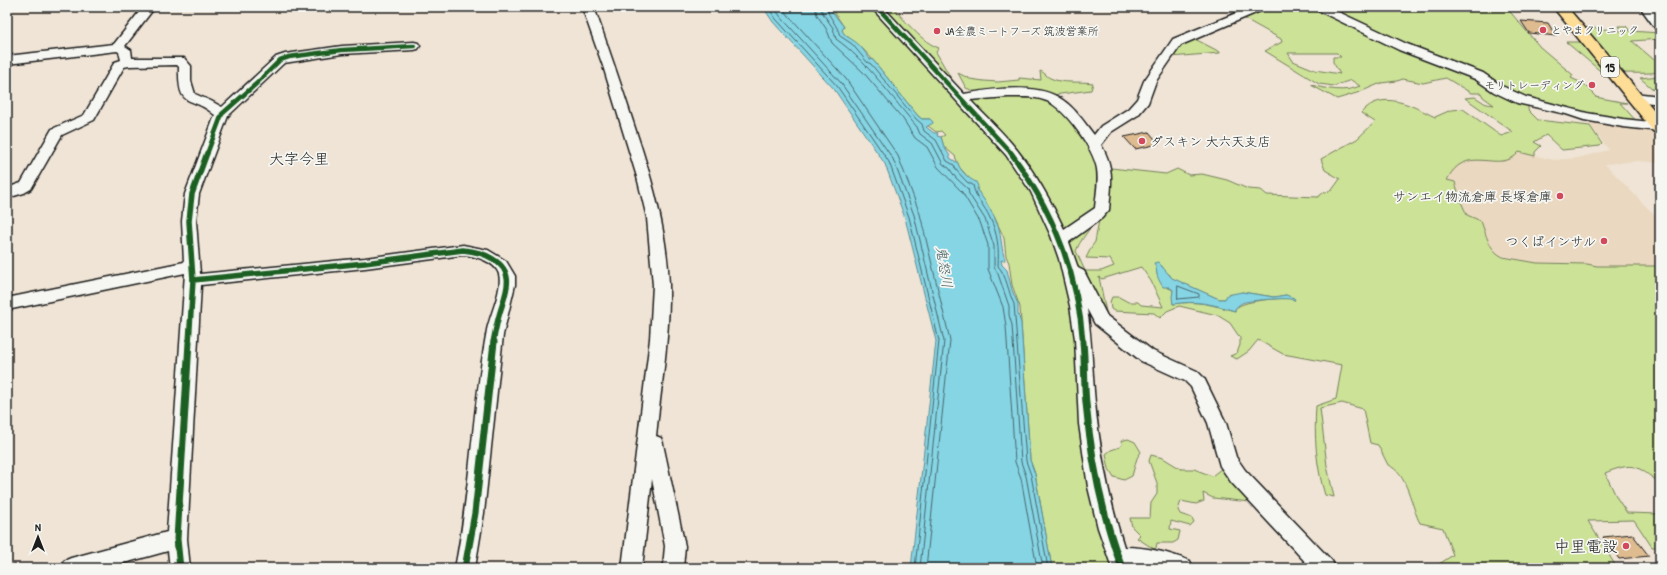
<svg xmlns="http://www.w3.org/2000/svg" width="1667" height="575" viewBox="0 0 1667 575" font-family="'Patrick Hand','Klee One',sans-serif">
  <rect width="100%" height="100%" fill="#efe4d5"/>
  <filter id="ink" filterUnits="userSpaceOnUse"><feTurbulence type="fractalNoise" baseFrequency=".025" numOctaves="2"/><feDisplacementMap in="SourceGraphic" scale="8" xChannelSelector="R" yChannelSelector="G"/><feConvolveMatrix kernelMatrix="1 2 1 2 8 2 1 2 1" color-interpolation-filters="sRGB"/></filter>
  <g filter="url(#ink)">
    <polygon fill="#ead8c0" points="1590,117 1653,126 1660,135 1660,163 1638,161 1605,164 1660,221 1660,266 1597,266 1587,264 1537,263 1499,255 1491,247 1481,221 1467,215 1461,202 1455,182 1447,180 1449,175 1457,165 1473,159 1499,162 1519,152 1554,160 1578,158 1609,150 1589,124"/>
    <g fill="#cce297" stroke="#747f5a" fill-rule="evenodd">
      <polygon points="828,7 873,7 968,110 1029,181 1061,256 1116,568 1052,568 1035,474 1030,460 1020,307 1012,285 1009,263 1006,256 1004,238 994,216 970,179 959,167 955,156 944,147 941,137 945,135 941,131 936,132 927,125 930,119 922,119 918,116 873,60 862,48 843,33 842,30 844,27 832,9"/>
      <path d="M881,7H893C904,20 923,43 939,48L936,52L956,87Z"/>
      <path d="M1246,7H1506L1540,47L1573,75L1571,78L1584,84L1596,96L1595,97L1627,103H1620L1638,123L1528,105V110L1538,120L1590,126L1602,144L1600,146L1562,150L1546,135L1534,142L1541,146L1535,152V156L1519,152C1500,176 1466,141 1447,180L1455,182L1461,202L1467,215L1481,221C1486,234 1489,251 1503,257L1537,263L1587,264L1597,266H1660V483C1636,466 1635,461 1605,473L1617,498L1627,513L1660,514V547H1652L1634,520L1588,521L1617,568H1433L1453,555L1443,528L1420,523C1411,507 1408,473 1388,465L1378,445L1370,443L1363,409L1342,403L1320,408L1327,466L1334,497L1325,495C1316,466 1314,436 1316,406L1336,399L1342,365L1283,354L1258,340L1249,351L1237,359L1230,356L1237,353L1240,345V338L1230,323L1217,315L1179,306L1167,311L1160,318L1154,313L1114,311L1111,309L1110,302L1112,297H1119L1128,302H1138L1141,305L1163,307L1151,281L1141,267L1102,279L1099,277L1106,312L1102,318L1068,248L1075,231L1093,223C1087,234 1080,240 1076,251L1085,271H1101L1114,266L1110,259L1086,258L1092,246L1095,242L1108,171L1111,168L1166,174L1177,169L1189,175L1202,174L1227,180L1248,189L1261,190L1267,195L1318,197L1323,193L1332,190L1340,179L1325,170L1321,159L1357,139L1375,122L1361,113C1382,88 1412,106 1435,117L1451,110L1463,109L1501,136L1513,132L1465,98L1475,97L1486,104L1494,105L1483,97L1481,93H1471L1446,78L1423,83L1403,79L1397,81L1381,83L1360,92L1337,99L1311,85C1328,89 1344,93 1360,86L1351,80L1334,86L1319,84L1265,51L1282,42L1281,39L1245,19L1242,16V10ZM1288,53H1337L1341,57H1333V62L1340,74L1315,70L1293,61ZM1162,266L1165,272L1170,275L1171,278L1219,299H1225L1242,292L1274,297L1286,295L1295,300L1288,298C1275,299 1243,300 1235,309V311C1211,305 1198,300 1173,304V290L1162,285L1157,274V270Z"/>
      <path d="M1619,26H1626L1630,31L1660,33V39L1632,41L1660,65V72C1647,74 1632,73 1622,73L1583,27L1622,31Z"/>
      <polygon points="1191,37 1220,52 1220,53 1170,57 1181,43"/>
      <polygon points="1566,42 1582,42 1609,75 1605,75"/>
      <path d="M1040,71C1044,72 1046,76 1050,78C1062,84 1080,81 1093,83L1091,90L1053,95L976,92L966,88L958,73L970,79L984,81L998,82L1019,80V78L1041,80Z"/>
      <polygon points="1660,76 1660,95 1640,78"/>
      <polygon points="987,96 1038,97 1058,105 1074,124 1099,164 1096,211 1062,232 971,103 972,101"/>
      <polygon points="1128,439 1135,442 1141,452 1137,458 1132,476 1124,480 1114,477 1109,469 1106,454 1111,450 1120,447 1122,444 1121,441"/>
      <polygon points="1151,455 1163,458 1181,469 1194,469 1212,476 1222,468 1259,503 1213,498 1203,493 1204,501 1196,504 1181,501 1178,510 1180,514 1192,518 1194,522 1190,526 1171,521 1170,529 1180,531 1178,540 1173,543 1157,543 1156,548 1154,549 1137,538 1140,535 1132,527 1130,518 1150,518 1151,503 1157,494 1157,483 1149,461"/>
    </g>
    <g fill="#86d5e4" stroke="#5c8b94">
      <path d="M763,7H822L830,9L844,27L842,30C845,37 849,37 854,41C861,45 865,53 870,59L873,60L918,116L922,119H930L933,122V123L926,127L934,133H938L937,136L941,137L944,147L950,156V158L958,163C960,171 969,179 976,182L978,186L977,190C986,202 994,214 999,229C1001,236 1002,253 1005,259L1004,261L1001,260L1002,265L1007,270L1012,290L1018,304V314L1021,323L1030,460L1035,474L1052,568H911L936,341L905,218L885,164L834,89L773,22Z"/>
      <path d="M1158,262L1172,278L1219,299H1225L1227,295L1242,292L1274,297L1286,295L1294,298L1295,300C1287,297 1255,300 1245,302C1241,303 1238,305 1235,309V311C1212,304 1197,300 1173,304L1172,297L1173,290L1169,287H1163C1161,284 1157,277 1157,274C1156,269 1157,269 1154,263Z"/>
    </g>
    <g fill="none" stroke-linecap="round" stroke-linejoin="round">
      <g stroke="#46666c" stroke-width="1">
        <polyline points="768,7 776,19 837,86 889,162 909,217 939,341 915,568"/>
        <polyline points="774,7 780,16 841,83 893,159 914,215 944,341 920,568"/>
        <polyline points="781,7 846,79 898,156 920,214 950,340 926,568"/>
        <polyline points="815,7 817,15 827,30 832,43 863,72 903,119 915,138 927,147 938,167 962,192 980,222 988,245 988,269 1003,307 1006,326 1015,462 1021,478 1037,568"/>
        <path d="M821,7L822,12L833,28L836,39C866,60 893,99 917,127L920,134L932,143L943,164L949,168L956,178L968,189L969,194L985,219L994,246V267L998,274L1009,306V315L1012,325L1021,462L1026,476L1043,568"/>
        <path d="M826,7C829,18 837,24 840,36L852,44L867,62L871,64L916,119L922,124L924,131L936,140L947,161L954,165L956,170L967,182L973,185C975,198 985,206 990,218C998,234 999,249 998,266C1007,276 1008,292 1014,304L1026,461L1031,475L1048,568"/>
        <polygon points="1178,286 1199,294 1199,297 1178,299"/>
      </g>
    </g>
    <g fill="#dfbb90" stroke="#1c1c1c">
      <polygon points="1521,21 1548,23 1556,36 1529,33"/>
      <polygon points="1149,132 1159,144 1135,149 1124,137"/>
      <polygon points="1632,534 1649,556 1619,559 1603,537"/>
    </g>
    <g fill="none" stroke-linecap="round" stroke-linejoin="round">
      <g stroke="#1c1c1c" stroke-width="3">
        <g id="minor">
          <path d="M143,7H155L125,46L131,50L132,58H184L191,66V81L195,94L211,101L222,107L276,57L285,54L342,46L414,42L418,43L420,46L418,49L414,50L342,54L284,63L228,116L199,194L196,221L200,274L365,258L463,245L488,250L506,261L515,276V285L503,335L484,513L475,568H455C471,489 472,409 487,330C490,314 503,290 499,274C495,261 475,256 463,255L365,268L201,285L187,539L190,568H170L168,551L106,568H61L64,561L71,558L167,532L185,273L7,310V298L184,262L182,221L185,194L215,115C190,93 178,112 179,67L177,65L129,66L124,67L94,120L62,135L31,189L24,193L7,198V188L21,183L52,129L84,115L113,65L115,62L121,60L119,52L117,51L7,64V56L114,44Z"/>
          <path d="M582,7H594C608,47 622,87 635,128C652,179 667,230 669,285C670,335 661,386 656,436L661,438L663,444L685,546L683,568H663L665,546L652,479L642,568H622L650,339L653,285L647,218L637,177L603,66Z"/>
          <path d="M871,7H883L964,94C991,89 1034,83 1058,97C1073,105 1084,122 1094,135L1101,126L1128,109L1137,99L1144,81L1173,39L1251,7H1267L1265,9L1181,45L1156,81L1148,103L1138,115L1111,132L1101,145C1115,168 1111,185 1109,210L1102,218L1069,242L1078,268L1084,271L1107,316L1153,351L1197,371L1204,378L1226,423L1236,457L1245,470L1332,561L1335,568H1311L1231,482L1220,466L1208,423L1191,387L1185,381L1141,361L1095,324L1087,309C1092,340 1092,372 1095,403C1100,452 1109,500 1124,547C1147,547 1170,553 1190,561L1193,568H1149L1140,565H1131L1132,568H1112L1098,528L1088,487L1079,424L1075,339L1070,306L1059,259L1051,236L1031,192L1006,155ZM1008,97C1021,97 1035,96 1047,101C1065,109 1094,149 1097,169C1099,182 1096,195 1095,208L1064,229C1051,201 1036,174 1017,150C1003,132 986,117 970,100Z"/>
          <polygon points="1313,7 1328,7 1407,44 1483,73 1502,86 1526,97 1587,113 1623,119 1660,123 1660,131 1623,127 1584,120 1566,114 1517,103 1494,92 1475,79 1399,50 1315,9"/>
          <polygon points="1640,7 1652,7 1660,19 1660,30 1656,29"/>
          <polygon points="1634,93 1660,96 1660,104 1629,100 1628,97 1629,94"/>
        </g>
      </g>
      <g stroke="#1c1c1c" stroke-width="3">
        <polygon id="major" points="1553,7 1567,7 1660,117 1660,133 1654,132"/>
      </g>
      <use href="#minor" fill="#f6f6f2" fill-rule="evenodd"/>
      <use href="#major" fill="#fedd96" fill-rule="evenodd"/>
      <g stroke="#f6f6f2" stroke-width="6">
        <g id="cycleway-far2">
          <polyline points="877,7 1012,154"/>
          <polyline points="207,154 222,114 256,84 280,60 289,57 342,50 414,46"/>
        </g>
      </g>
      <g stroke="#f6f6f2" stroke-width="8">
        <g id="cycleway-far1">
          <path d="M1011,153C1052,209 1078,273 1083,343"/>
          <path d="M193,280L365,263L463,250C474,251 484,253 493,259C516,273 506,292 500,312C497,322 495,332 493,343"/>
          <polyline points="189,343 193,280 189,221 192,194 207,153"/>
        </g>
      </g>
      <g stroke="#f6f6f2" stroke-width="10">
        <g id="cycleway">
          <path d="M1083,342C1085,362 1084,383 1086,403C1091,460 1102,515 1122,568"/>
          <polyline points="180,568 177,539 189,342"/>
          <polyline points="465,568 475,513 494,342"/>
        </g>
      </g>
      <use href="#cycleway-far2" stroke="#1b5e20" stroke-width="4.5"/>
      <use href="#cycleway-far1" stroke="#1b5e20" stroke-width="5.5"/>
      <use href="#cycleway" stroke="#1b5e20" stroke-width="7"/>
    </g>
  </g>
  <g fill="#d1495b" stroke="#f6f6f2" stroke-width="1.5">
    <circle cx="1543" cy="30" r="4"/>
    <circle cx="937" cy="31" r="4"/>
    <circle cx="1592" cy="85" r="4"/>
    <circle cx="1142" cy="141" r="4"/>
    <circle cx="1560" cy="196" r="4"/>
    <circle cx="1604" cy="241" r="4"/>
    <circle cx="1626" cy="546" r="4"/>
  </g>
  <g text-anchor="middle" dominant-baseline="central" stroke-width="3.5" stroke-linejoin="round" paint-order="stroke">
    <g font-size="11" fill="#1c1c1c" stroke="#f6f6f2" text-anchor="start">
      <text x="1551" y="30">とやまクリニック</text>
      <text x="945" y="31">JA全農ミートフーズ 筑波営業所</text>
      <text x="1584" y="85" text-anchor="end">モリトレーディング</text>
    </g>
    <rect fill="#f6f6f2" stroke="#5d5d5c" stroke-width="1" x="1601" y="57" width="18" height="20" rx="3"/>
    <g font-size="12" font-weight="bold" fill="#1c1c1c">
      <text x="1610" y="67">15</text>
    </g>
    <g font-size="13" fill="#1c1c1c" stroke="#f6f6f2" text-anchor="end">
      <text x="1150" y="141" text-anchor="start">ダスキン 大六天支店</text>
      <text x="1552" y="196">サンエイ物流倉庫 長塚倉庫</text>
      <text x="1596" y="241">つくばインサル</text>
    </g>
    <g font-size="14" font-style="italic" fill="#415d62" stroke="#f6f6f2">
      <text transform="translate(945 267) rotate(81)">鬼怒川</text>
    </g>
    <g font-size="15" fill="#1c1c1c" stroke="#f6f6f2">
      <text x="299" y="158">大字今里</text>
    </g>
    <g font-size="16" fill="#1c1c1c" stroke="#f6f6f2" text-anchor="end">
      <text x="1618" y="546">中里電設</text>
    </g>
  </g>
  <rect width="1667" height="575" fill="none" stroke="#f6f6f2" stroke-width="24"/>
  <rect x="12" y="12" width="1643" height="551" fill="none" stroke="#1c1c1c" stroke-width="1.5" filter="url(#ink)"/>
  <g transform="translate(38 537)" stroke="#f6f6f2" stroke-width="3" paint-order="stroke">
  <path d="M0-3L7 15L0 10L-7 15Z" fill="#1c1c1c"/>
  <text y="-6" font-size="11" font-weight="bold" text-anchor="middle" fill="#1c1c1c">N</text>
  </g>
</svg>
